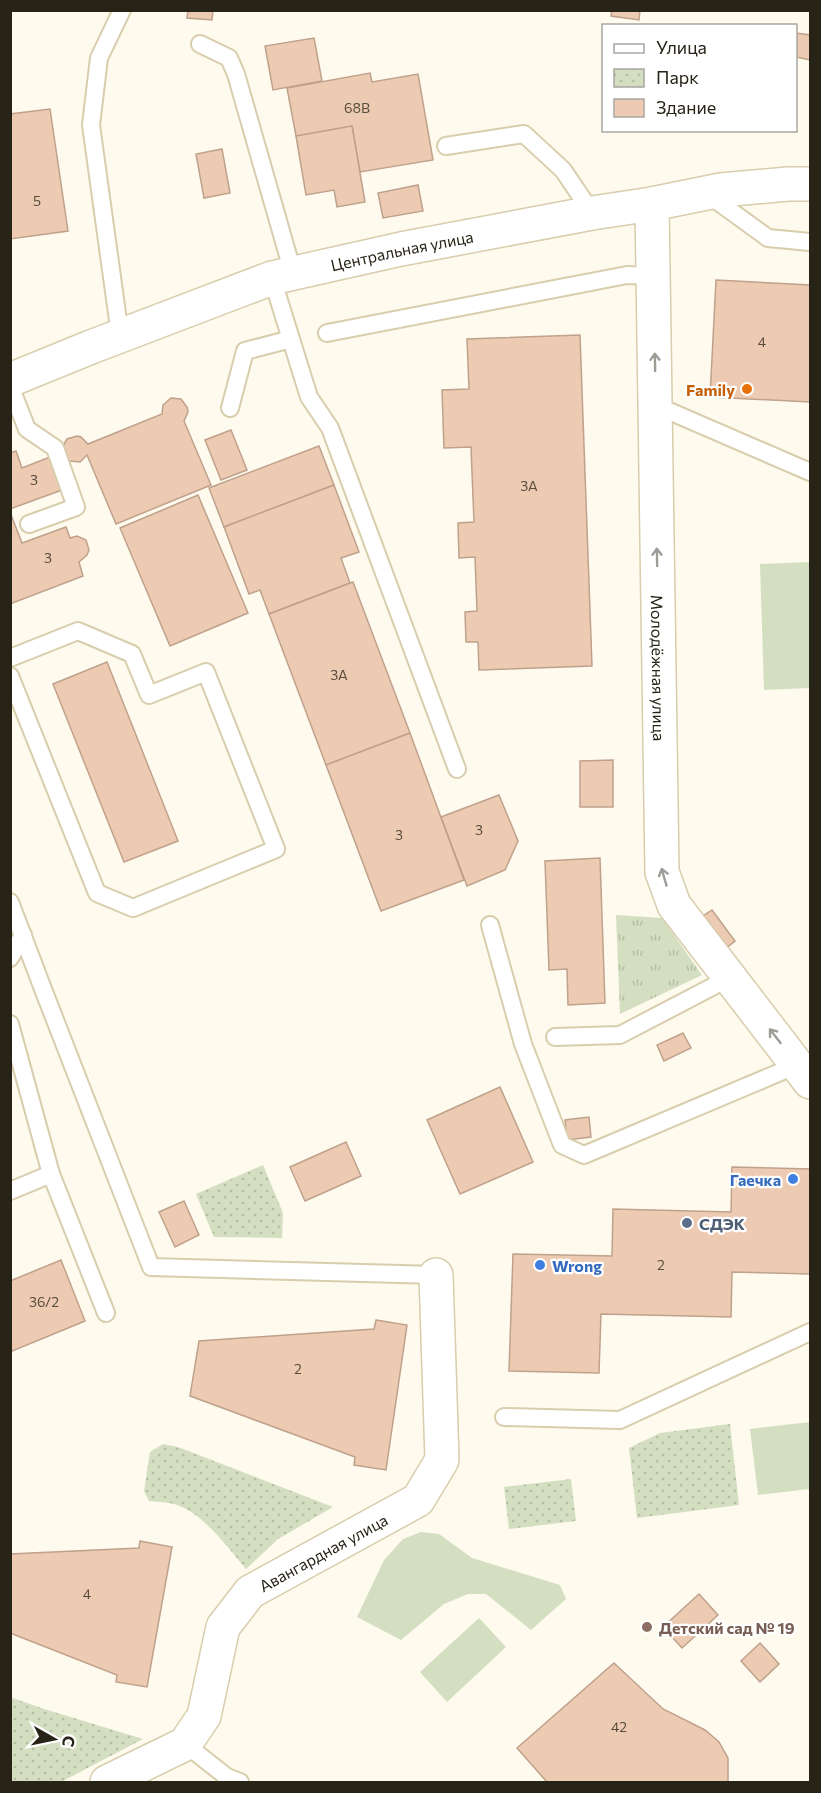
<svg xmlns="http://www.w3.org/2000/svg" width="821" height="1793" viewBox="0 0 821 1793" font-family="Commissioner,sans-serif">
  <defs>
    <pattern id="grass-tufts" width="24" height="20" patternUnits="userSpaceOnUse" patternTransform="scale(1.5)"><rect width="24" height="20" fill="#d3dfc0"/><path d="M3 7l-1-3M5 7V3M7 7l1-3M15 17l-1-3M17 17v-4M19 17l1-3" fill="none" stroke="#b5bfa4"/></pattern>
    <pattern id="park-dots" width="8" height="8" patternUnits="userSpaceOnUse" patternTransform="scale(1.5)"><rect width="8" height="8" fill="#d3dfc0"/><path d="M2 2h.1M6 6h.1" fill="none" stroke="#b5bfa4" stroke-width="1.8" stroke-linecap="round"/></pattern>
  </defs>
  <rect width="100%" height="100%" fill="#fefaed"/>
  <polygon fill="url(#grass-tufts)" points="616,915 662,918 702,975 620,1014"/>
  <g fill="url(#park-dots)">
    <polygon points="263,1165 283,1213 282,1238 214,1237 196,1194"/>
    <polygon points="730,1424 739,1505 637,1518 629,1448 660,1433"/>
    <path d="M163,1444L178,1447L333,1507L278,1539L246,1569C228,1548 204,1514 177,1505C169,1502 158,1502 149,1501L144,1491L150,1452Z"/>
    <polygon points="571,1479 576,1521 509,1529 504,1487"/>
    <polygon points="10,1697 44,1709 143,1739 61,1782 11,1782"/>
  </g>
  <g fill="#d3dfc0">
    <polygon points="810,562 810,688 764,690 760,564"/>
    <polygon points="810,1422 810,1489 758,1495 750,1429"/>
    <polygon points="421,1532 439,1534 472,1558 560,1585 566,1599 531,1630 486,1594 468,1594 444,1604 401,1640 357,1617 384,1560 403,1539"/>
    <polygon points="479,1618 506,1647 447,1702 420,1672"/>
  </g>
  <g fill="#edcbb3" stroke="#bfa18c" stroke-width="1.5">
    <polygon points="188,10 213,10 212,20 187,18"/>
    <polygon points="612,10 640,10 639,20 611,16"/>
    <polygon points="796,33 810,35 810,60 796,57"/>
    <polygon points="314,38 322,81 273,90 265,46"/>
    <polygon points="370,73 372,82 418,74 433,160 360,172 352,126 296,136 287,88"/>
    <polygon points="50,109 68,231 10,239 10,114"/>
    <polygon points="352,126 365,202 337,207 334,190 306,195 296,136"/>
    <polygon points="222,149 230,193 204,198 196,154"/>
    <polygon points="418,185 423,211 383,218 378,193"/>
    <polygon points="716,280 810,285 810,402 710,397"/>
    <polygon points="580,335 592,666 479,670 478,642 466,642 465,612 477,611 475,557 459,558 458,523 474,522 471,447 444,448 442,390 469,389 467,339"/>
    <polygon points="171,398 181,399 187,407 188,412 184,421 211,485 116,524 87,455 80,462 70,461 66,458 62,448 64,444 67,439 77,436 81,437 88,444 162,414 163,405"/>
    <polygon points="231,430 247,470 221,480 205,440"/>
    <polygon points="319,446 334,485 224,527 209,488"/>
    <polygon points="16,451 22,468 50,457 62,490 10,509 10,453"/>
    <polygon points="334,485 359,552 341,558 350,583 269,614 260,590 249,594 224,527"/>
    <polygon points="198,495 248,613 170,646 120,528"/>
    <polygon points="10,512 22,543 66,527 70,538 77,536 86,540 89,550 87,555 79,562 83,576 10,604"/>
    <polygon points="353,582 410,733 326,765 269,614"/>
    <polygon points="107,662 178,841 124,862 53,684"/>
    <polygon points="410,733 464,880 381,911 326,765"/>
    <polygon points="613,760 613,807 580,807 580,761"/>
    <polygon points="499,795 518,841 505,870 467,886 441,817"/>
    <polygon points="600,858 605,1003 568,1005 567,969 549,970 545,861"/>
    <polygon points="712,910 735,941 724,950 700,918"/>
    <polygon points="683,1033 691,1048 664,1061 657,1045"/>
    <polygon points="500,1087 533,1162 460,1194 427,1120"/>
    <polygon points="589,1117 591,1137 567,1140 565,1120"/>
    <polygon points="346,1142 361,1176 305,1201 290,1167"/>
    <polygon points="732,1167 810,1169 810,1274 732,1272 731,1317 601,1314 599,1373 509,1371 513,1254 612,1256 613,1209 731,1212"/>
    <polygon points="184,1201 199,1235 175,1247 159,1212"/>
    <polygon points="61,1260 85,1321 10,1352 10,1281"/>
    <polygon points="376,1320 407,1325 386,1470 354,1465 355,1457 190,1396 199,1341 374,1329"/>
    <polygon points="140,1541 172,1547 147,1687 116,1682 117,1675 10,1633 10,1554 139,1548"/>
    <polygon points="699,1594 718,1615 682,1648 663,1627"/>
    <polygon points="760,1643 779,1664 760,1682 741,1661"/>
    <polygon points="614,1663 663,1709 705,1730 719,1742 728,1758 728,1782 547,1782 517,1748"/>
  </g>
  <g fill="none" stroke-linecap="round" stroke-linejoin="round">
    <g stroke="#d8cdac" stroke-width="20">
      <g id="lane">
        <polyline points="200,44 229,58 236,74 293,273"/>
        <polyline points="446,146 524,134 563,170 592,213"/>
        <polyline points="706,193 768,238 810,242"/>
        <polyline points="272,278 309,397 330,428 457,769"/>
        <polyline points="327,333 627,275 654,276"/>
        <polyline points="120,335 91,125 99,58 122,10"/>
        <polyline points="10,386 27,429 55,448 76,507 29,524"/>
        <polyline points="655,405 810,472"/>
        <polyline points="230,408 245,351 291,339"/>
        <polyline points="10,658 78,631 132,654 149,695 206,672 276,849 133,908 97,893 10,676"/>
        <polyline points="10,902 43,989 151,1267 436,1275"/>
        <polyline points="490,925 523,1044 562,1145 584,1155 797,1065"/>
        <polyline points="10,958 23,935"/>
        <polyline points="10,1024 51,1174 106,1313"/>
        <polyline points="555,1037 620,1035 729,978"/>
        <polyline points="10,1191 51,1174"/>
        <polyline points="504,1417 620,1420 810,1332"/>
        <polyline points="185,1744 227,1777 240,1782"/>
      </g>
    </g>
    <g stroke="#d8cdac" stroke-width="36">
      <g id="street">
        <path id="s1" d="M652,204L662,872L674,905L810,1082"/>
        <path id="s2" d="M10,380L91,347L272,278L401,249L592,213L652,204L721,190L788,184H810"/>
        <path id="s3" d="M107,1782L185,1744L204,1716L223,1627L250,1592L418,1500L442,1460L436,1275"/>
      </g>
    </g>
    <use href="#lane" stroke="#fff" stroke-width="16"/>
    <use href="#street" stroke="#fff" stroke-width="33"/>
  </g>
  <defs><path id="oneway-shaft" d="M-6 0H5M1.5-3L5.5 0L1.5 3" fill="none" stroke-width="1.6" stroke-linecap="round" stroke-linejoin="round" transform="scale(1.5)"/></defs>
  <g stroke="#9e9c96">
    <use href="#oneway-shaft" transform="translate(655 362) rotate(-91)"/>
    <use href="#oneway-shaft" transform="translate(657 557) rotate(-91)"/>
    <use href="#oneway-shaft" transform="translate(664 877) rotate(-106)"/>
    <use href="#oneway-shaft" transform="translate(775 1036) rotate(-128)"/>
  </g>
  <circle fill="#e8710a" stroke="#fff" stroke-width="2" cx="747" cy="389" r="6"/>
  <g fill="#3f7fe0" stroke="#fff" stroke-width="2">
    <circle cx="793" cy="1179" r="6"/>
    <circle cx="540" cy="1265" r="6"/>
  </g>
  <circle fill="#5c6f8a" stroke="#fff" stroke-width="2" cx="687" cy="1223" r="6"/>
  <circle fill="#8d6e63" stroke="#fff" stroke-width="2" cx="647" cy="1627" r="6"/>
  <g text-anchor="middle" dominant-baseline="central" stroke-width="4.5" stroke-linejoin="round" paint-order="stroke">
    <g font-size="14" fill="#584d3d">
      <text x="357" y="107">68В</text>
      <text x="37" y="200">5</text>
      <text x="762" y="341">4</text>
      <text x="34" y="479">3</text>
      <text x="529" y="485">3А</text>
      <text x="48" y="557">3</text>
      <text x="339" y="674">3А</text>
      <text x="479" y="829">3</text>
      <text x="399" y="834">3</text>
      <text x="661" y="1264">2</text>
      <text x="44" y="1301">36/2</text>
      <text x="298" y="1368">2</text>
      <text x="87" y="1593">4</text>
      <text x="619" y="1726">42</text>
    </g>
    <g font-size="16" fill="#272316" stroke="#fff">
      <text stroke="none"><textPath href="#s2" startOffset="414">Центральная улица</textPath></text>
      <text stroke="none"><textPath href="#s1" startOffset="464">Молодёжная улица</textPath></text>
      <text stroke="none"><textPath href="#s3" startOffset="339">Авангардная улица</textPath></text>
    </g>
    <g font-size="16" font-weight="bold" fill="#c56008" stroke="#fff" text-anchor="end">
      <text x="735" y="389">Family</text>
    </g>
    <g font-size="16" font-weight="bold" fill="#366cbe" stroke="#fff" text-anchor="end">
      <text x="781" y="1179">Гаечка</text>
      <text x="552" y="1265" text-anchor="start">Wrong</text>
    </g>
    <g font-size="16" font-weight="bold" fill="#4e5e75" stroke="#fff" text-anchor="start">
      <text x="699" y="1223">СДЭК</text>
    </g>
    <g font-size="16" font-weight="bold" fill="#785e54" stroke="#fff" text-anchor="start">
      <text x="659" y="1627">Детский сад № 19</text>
    </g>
  </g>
  <rect width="821" height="1793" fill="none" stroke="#272316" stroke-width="24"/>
  <rect x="602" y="24" width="195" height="108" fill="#ffffff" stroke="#a9a7a2" stroke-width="1.5"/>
  <rect x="614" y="44" width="30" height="9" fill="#ffffff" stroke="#a9a7a2" stroke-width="1.5"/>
  <text x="656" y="54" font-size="18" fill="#272316">Улица</text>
  <rect x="614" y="69" width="30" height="18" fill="url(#park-dots)" stroke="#a9a7a2" stroke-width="1.5"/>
  <text x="656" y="84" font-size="18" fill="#272316">Парк</text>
  <rect x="614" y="99" width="30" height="18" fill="#edcbb3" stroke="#a9a7a2" stroke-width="1.5"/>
  <text x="656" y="114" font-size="18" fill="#272316">Здание</text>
  <g transform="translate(54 1739) rotate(99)" stroke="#ffffff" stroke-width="4.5" paint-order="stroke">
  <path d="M0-4.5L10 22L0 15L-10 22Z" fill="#272316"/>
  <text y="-9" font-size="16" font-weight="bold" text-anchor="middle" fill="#272316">С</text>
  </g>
</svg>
